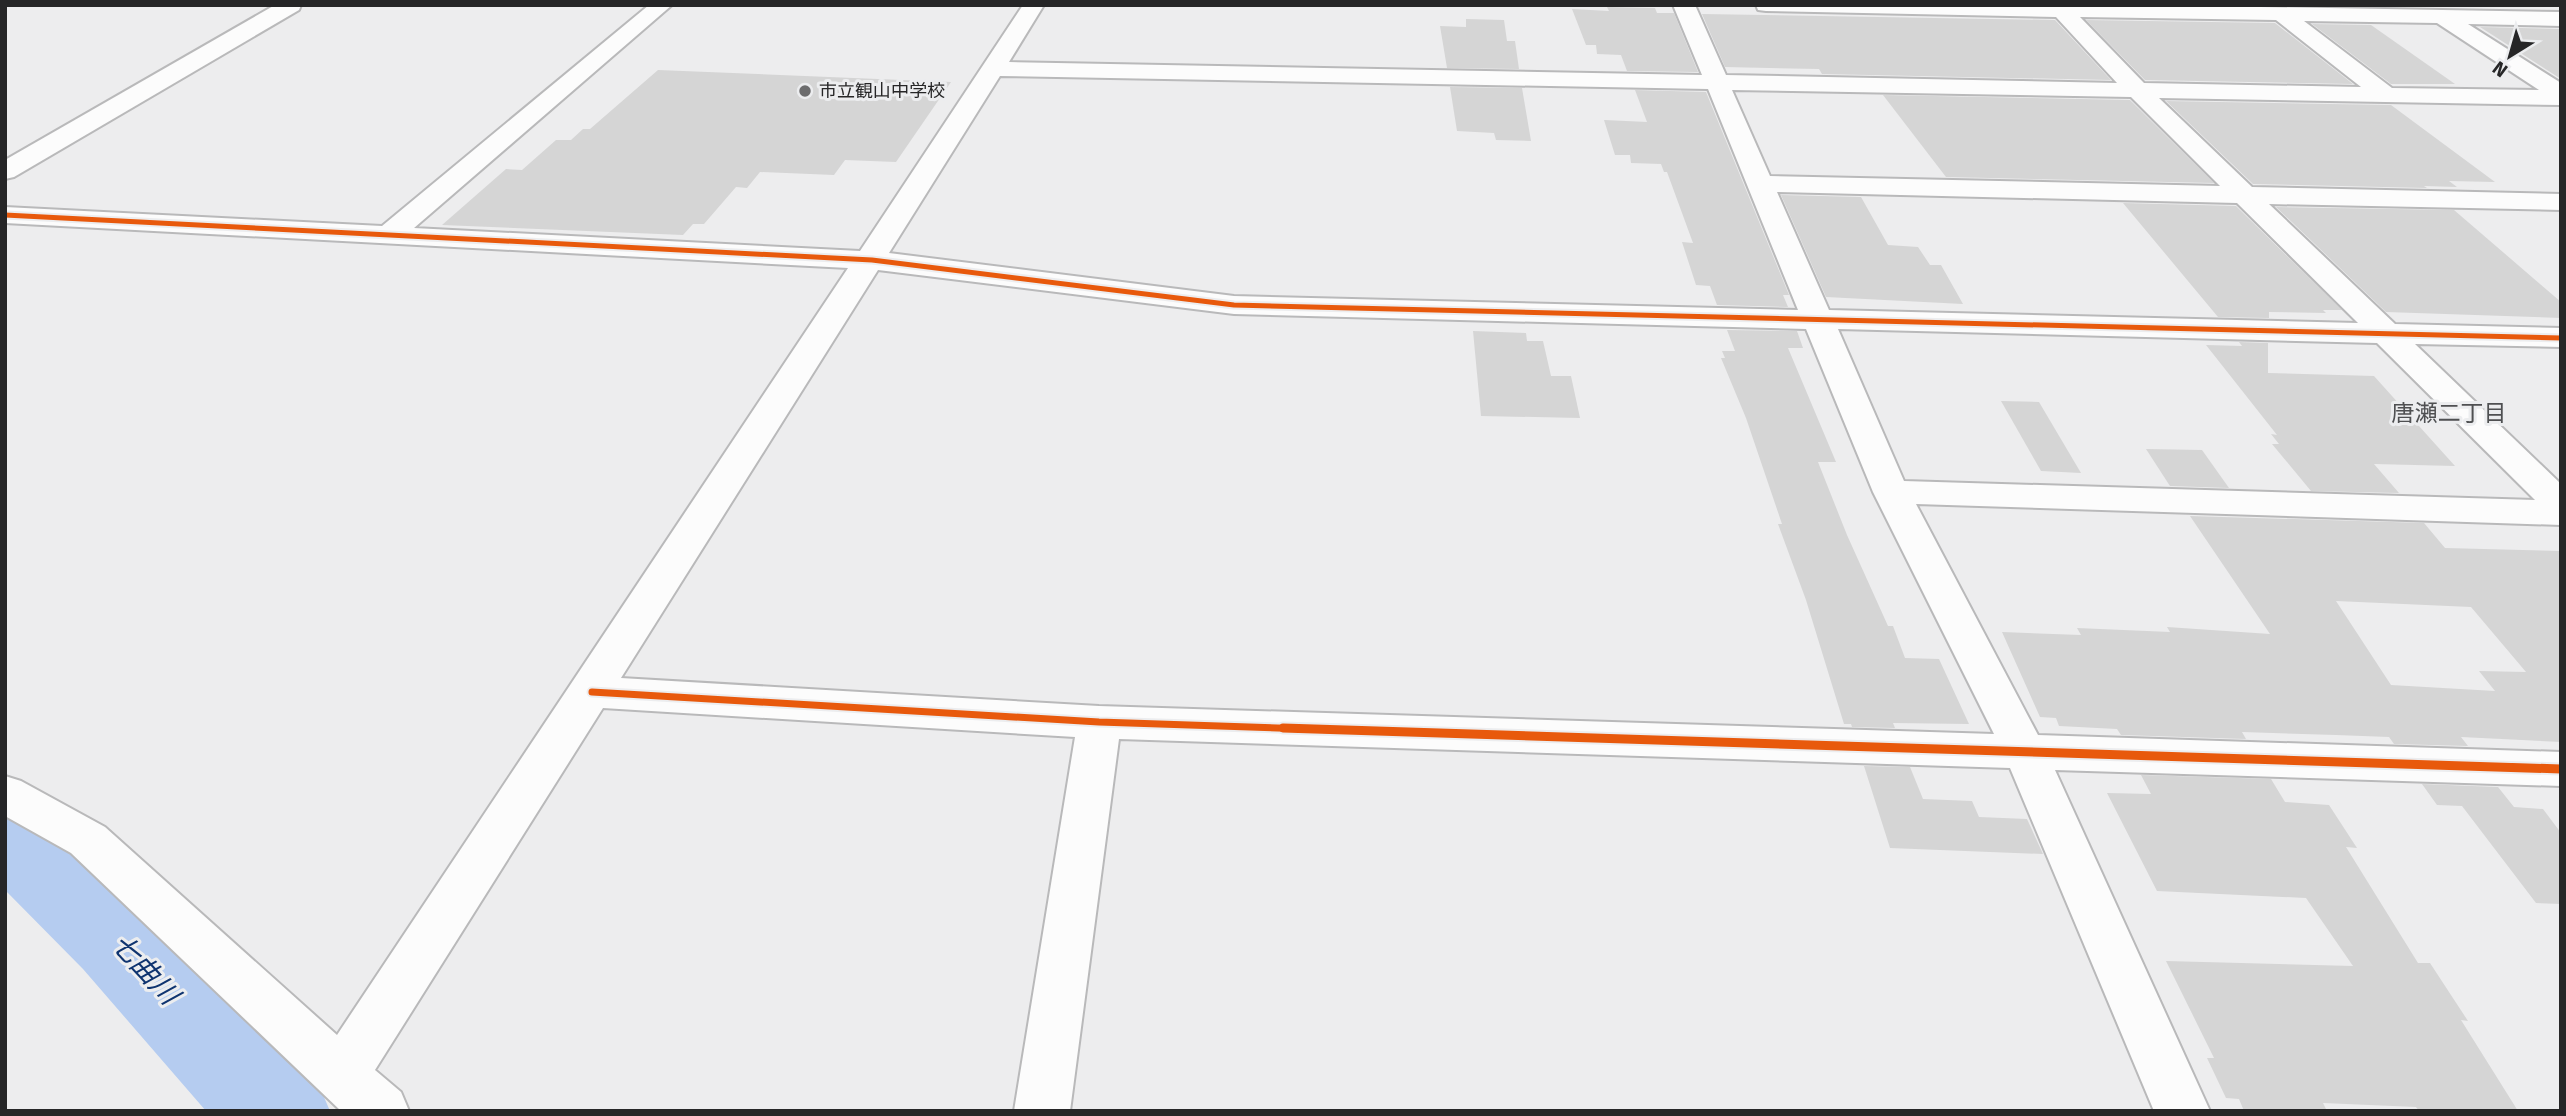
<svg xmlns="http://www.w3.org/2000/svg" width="2566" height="1116" viewBox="0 0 2566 1116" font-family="'Fira Sans','Noto Sans JP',sans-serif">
  <rect width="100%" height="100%" fill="#ededee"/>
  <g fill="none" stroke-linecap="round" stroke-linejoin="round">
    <polygon fill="#b5ccf0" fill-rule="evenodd" points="5,800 52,818 153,909 314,1074 330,1111 206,1111 83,969 5,890"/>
  </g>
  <g fill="#d5d5d5" fill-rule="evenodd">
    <polygon points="1607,7 1655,8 1657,13 1674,13 1698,72 1627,71 1621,55 1597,54 1596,45 1586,45 1572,9 1609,11"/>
    <polygon points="1702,14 2055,20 2111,80 1822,74 1819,69 1725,67"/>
    <polygon points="1466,19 1504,20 1507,41 1515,41 1519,69 1447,68 1440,26 1466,27"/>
    <polygon points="2086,20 2275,23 2353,84 2145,80"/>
    <polygon points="2312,24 2371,25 2455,84 2391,84"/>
    <polygon points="2480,27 2561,29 2561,79"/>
    <polygon points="658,70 951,82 896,162 845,160 834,175 760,172 747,188 736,187 704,224 693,224 683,235 442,225 506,169 522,170 556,140 571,140 583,129 590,129"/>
    <polygon points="1450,87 1522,88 1531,141 1496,140 1494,133 1457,131"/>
    <polygon points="1635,90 1706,92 1789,295 1783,295 1788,307 1717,305 1710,286 1696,285 1682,242 1693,243 1667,172 1664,172 1661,164 1631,163 1630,155 1615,155 1604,120 1647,122"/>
    <polygon points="1883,95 2130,100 2214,183 1946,177"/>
    <polygon points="2166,101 2391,105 2495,182 2449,181 2457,187 2424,186 2427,188 2253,184"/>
    <polygon points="1781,195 1861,197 1888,245 1918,247 1930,265 1941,265 1963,304 1826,297"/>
    <polygon points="2123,203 2236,206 2342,310 2323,310 2326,313 2269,312 2269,318 2218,317"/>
    <polygon points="2276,207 2454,210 2561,302 2561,318 2386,312"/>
    <polygon points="1727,330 1797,331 1803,348 1788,348 1836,462 1818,462 1847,535 1888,626 1893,626 1905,658 1939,659 1969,724 1893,723 1895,728 1852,727 1851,724 1844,724 1806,600 1778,524 1782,524 1746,418 1721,358 1725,358 1722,351 1735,351"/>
    <polygon points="1473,331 1526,333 1527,341 1543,341 1551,376 1571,376 1580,418 1481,416"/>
    <polygon points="2239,342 2268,343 2268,373 2374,376 2455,466 2374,464 2399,493 2311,491 2272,444 2279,444 2271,434 2277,435 2206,345 2242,346"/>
    <polygon points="2001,401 2039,402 2081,473 2041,471"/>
    <polygon points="2146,449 2202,450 2229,488 2170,486"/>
    <path d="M2190,516L2424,523L2445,548L2561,551V742L2461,737L2468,746L2394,744L2389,737L2336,735L2242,732L2246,739L2121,735L2117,729L2059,726L2056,718L2040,717L2002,632L2081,635L2077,628L2170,632L2167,627L2270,634ZM2336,601L2471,607L2526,672L2479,671L2495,691L2391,685Z"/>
    <polygon points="1864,766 1910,767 1923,799 1972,801 1979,817 2027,819 2043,854 1890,848"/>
    <polygon points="2141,775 2271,779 2285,802 2329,805 2357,848 2346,847 2418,963 2430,963 2468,1021 2461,1020 2518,1111 2419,1111 2416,1107 2323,1103 2326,1109 2244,1111 2239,1099 2226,1098 2207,1058 2214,1058 2166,961 2353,966 2306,898 2157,891 2107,793 2151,794"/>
    <polygon points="2422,784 2498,787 2514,807 2543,809 2561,833 2561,904 2536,903 2462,806 2437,805"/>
  </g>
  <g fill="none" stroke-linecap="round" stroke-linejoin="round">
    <g stroke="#b9b9ba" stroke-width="4">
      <g id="minor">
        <polygon points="275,5 301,5 299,10 14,177 5,179 5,160"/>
        <path d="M649,5H672L414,228L860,251L1023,5H1044L1009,62L1702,75L1673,5H1695L1726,75L2117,83L2056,17L1766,11L1758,10L1756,5H2147L2561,12V26L2468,24L2561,83V105L2159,98L2252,187L2561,194V210L2269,204L2395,324L2561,328V347L2415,344L2561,484V525L1916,504L2038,735L2561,752V786L2055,770L2210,1111H2154L2010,768L1119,739L1070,1111H1014L1075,737L603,708L375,1070L401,1092L409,1111H341L71,853L5,816V776L21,781L105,827L337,1035L848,268L5,223V207L382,226ZM2080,17L2276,20L2361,87L2144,83ZM2304,21L2437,23L2539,90L2392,88ZM1000,76L1708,89L1798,310L1234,296L889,253ZM1732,90L2131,97L2220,186L1770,176ZM1777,192L2237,203L2358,323L1829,310ZM878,270L1234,314L1806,329L1873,492L1994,734L1099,706L621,678ZM1838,329L2377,343L2535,500L1904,481Z"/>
      </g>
    </g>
    <use href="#minor" fill="#fcfcfc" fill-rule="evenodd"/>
    <g stroke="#ecedef" stroke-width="9">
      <polyline id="cycleway-far2" points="5,215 872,260 1234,305 2561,338"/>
    </g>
    <g stroke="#ecedef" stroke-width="11">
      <polyline id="cycleway-far1" points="592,692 1099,722 1337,730"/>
    </g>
    <g stroke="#ecedef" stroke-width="13">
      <polyline id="cycleway" points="1283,728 2561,769"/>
    </g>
    <use href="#cycleway-far2" stroke="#e8590c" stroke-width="5"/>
    <use href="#cycleway-far1" stroke="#e8590c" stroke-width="7"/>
    <use href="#cycleway" stroke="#e8590c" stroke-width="9"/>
  </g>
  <circle fill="#6c6c6d" stroke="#ecedef" stroke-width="2.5" cx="805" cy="91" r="7"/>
  <g text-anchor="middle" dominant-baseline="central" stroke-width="6" stroke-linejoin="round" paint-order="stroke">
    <g font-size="18" fill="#262627" stroke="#ecedef" text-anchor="start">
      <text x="819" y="91">市立観山中学校</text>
    </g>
    <g font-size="23" fill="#4f5052" stroke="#ecedef">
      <text x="2449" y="413">唐瀬二丁目</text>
    </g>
    <g font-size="28" font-style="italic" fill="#0f3470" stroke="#ecedef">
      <text transform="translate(145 969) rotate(47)">七曲川</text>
    </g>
  </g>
  <rect width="2566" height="1116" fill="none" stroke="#262627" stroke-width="14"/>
  <g transform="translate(2510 56) rotate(217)" stroke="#ecedef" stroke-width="5" paint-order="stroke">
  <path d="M0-5L12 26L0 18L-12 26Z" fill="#262627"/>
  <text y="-10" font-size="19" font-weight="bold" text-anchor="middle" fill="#262627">N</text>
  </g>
</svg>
